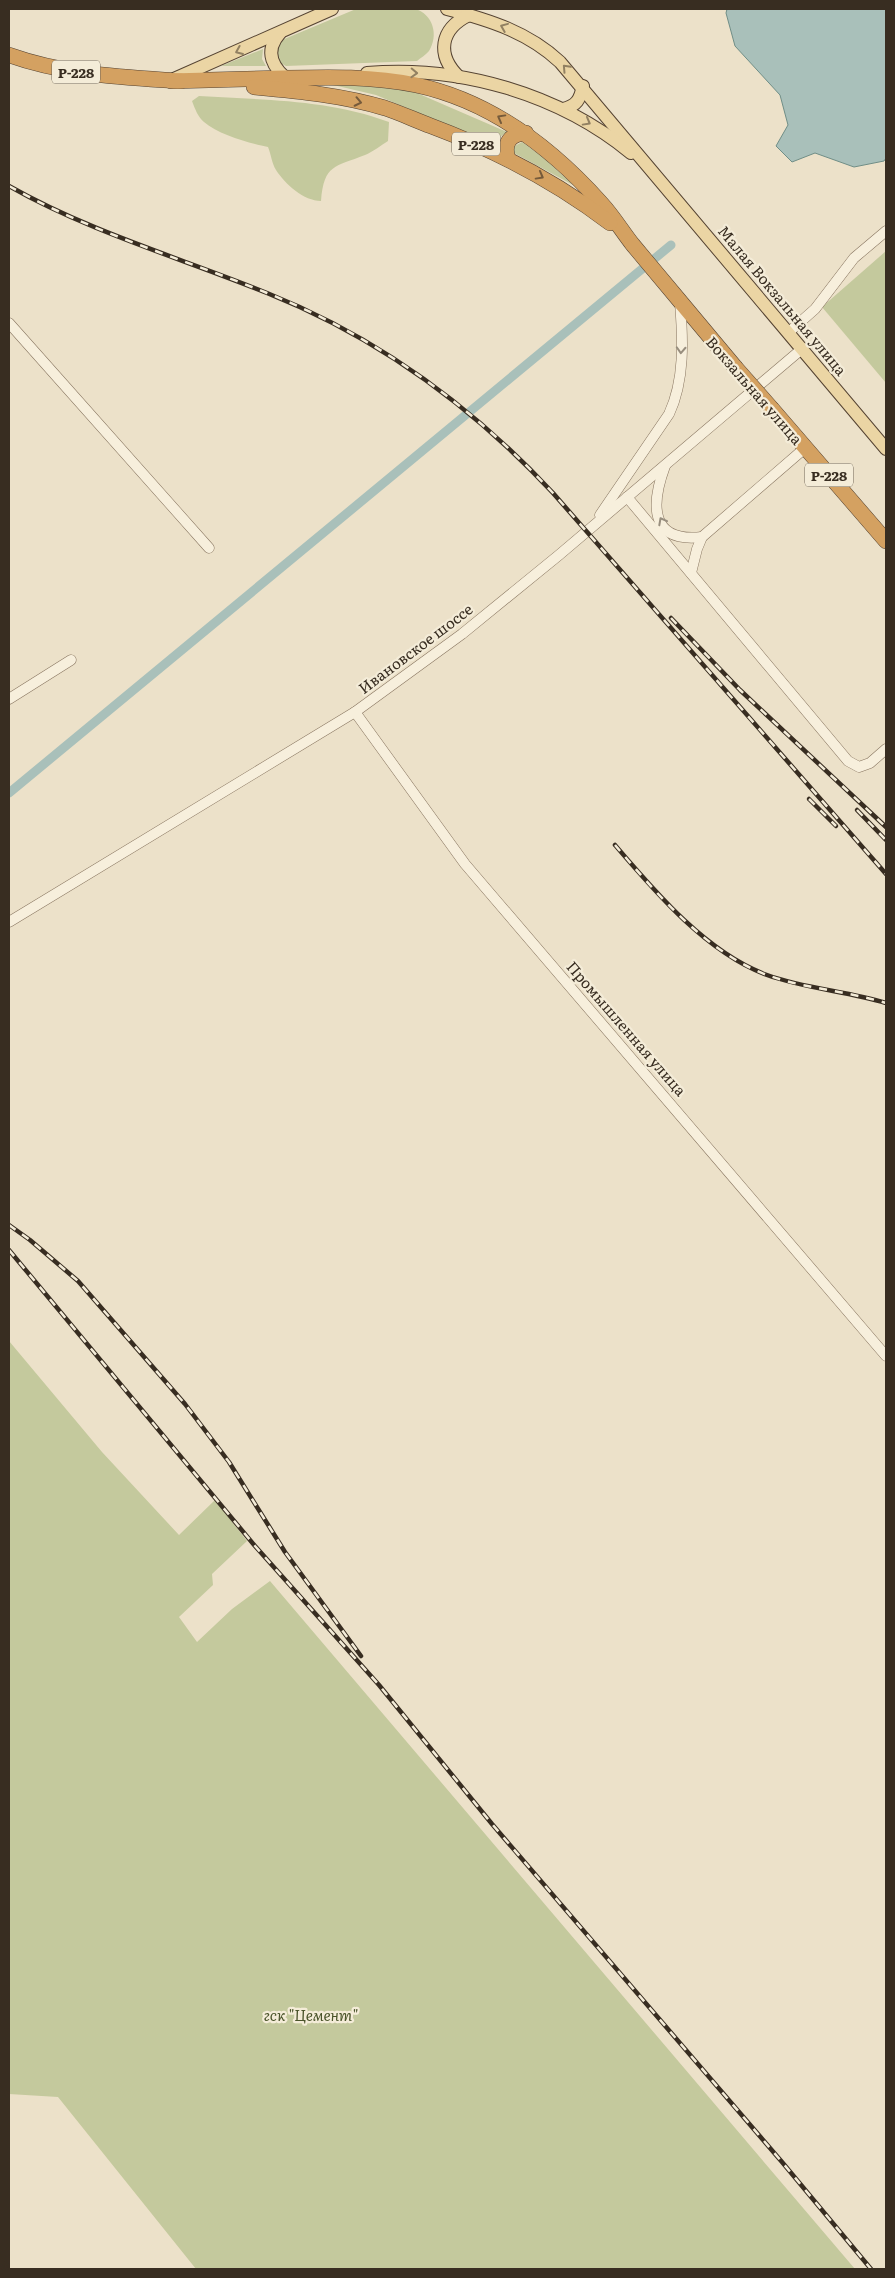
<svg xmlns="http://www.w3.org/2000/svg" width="895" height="2278" viewBox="0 0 895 2278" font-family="Literata,serif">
  <rect width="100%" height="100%" fill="#ece1c9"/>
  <g fill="#c4c99d">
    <path d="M356,9H415C433,14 439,35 429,51C426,55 420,58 417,61L286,66L277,61L276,50L282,40Z"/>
    <polygon points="263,49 262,59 266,66 221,66"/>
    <polygon points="358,83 410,90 507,132 497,139 499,147 376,95 329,84"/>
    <path d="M199,96C262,100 328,99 389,122L388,141C381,145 373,152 365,155C335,167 324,164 321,201C304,201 285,184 276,170C272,164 271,154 268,147C249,143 219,135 204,122C198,117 195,109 192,101Z"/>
    <polygon points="522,142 544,158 573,185 514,153 513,147"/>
    <polygon points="886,251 886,383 822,307"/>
    <polygon points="9,1341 102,1452 179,1535 215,1500 247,1541 212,1574 213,1585 179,1617 197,1642 232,1609 270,1581 855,2269 196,2269 58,2097 9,2094"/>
  </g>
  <polygon fill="#a9c0ba" stroke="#708e87" points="727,9 886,9 886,158 884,161 854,167 815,153 792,162 776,146 788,125 780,95 735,46 726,13"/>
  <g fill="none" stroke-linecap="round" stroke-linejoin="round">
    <polyline stroke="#a9c0ba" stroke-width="9" points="9,793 671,245"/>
    <g stroke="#87745f" stroke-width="11">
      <g id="minor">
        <polyline points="9,323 209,548"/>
        <polyline points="789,332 815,309 854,258 886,231"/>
        <path d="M665,466C651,504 649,543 702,537"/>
        <polyline points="627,497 848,761 859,767 870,763 886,749"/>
        <path d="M600,515L669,414C685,380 683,339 680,302"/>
        <polyline points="691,573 697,549 702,537 805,448"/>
        <polyline points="9,699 71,660"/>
        <polyline points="355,712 465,864 886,1356"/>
        <polyline points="9,922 355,712 462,634 559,555 803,348"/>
      </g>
    </g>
    <g stroke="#554332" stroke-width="14">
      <g id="major">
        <path d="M447,9C489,20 528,32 560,62L886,449"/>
        <path d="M280,33C263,52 273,69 291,82"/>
        <path d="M367,73C460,65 559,94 631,153"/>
        <path d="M459,77C436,55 440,29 469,15"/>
        <polyline points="174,79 332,9"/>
        <path d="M563,109C577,106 580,99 583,86"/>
      </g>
    </g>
    <g stroke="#554332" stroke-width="16">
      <g id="highway">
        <path d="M9,55C65,75 122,77 181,81"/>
        <path d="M171,81C209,80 247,79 285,78C329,77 373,76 416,85C491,101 551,147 601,203C613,216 622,231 633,245C667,286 701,326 735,367"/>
        <path d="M254,87C297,91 342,95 385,108C400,113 415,120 431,126C495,150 555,181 610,223"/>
        <path d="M508,159C503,143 510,134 526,133"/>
        <polyline points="772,409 886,541"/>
      </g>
    </g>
    <use href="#minor" stroke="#f7efdc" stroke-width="10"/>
    <use href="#major" stroke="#ebd5a4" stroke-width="12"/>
    <use href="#highway" stroke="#d4a161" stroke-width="15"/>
    <g stroke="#382d21" stroke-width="4.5">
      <g id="rail">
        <path d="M9,186C90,232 181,258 267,293C377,337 472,406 553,493L886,874"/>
        <polyline points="671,618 740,690 886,827"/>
        <polyline points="809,799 836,826"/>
        <polyline points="857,810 886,840"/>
        <path d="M615,845C656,893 707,953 767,975C806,989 847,991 886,1003"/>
        <polyline points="9,1225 30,1240 78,1281 185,1404 229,1462 285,1552 361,1656"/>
        <polyline points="9,1250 255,1546 379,1685 492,1824 782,2162 871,2269"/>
      </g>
    </g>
    <use href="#rail" stroke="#f4ecd8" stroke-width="2.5" stroke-dasharray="8" stroke-linecap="butt"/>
    <g stroke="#554332" stroke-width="16" stroke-linecap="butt">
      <polyline id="highway-bridge" points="735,367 772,409"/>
    </g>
    <use href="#highway-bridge" stroke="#d4a161" stroke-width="15"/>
  </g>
  <defs><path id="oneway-chevron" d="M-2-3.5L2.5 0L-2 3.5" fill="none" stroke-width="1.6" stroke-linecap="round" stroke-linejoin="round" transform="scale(1.25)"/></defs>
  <g stroke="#928162">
    <use href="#oneway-chevron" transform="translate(504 27) rotate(-158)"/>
    <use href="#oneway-chevron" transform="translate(239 51) rotate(157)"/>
    <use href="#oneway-chevron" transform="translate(566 68) rotate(-133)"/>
    <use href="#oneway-chevron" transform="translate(414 73) rotate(2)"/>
    <use href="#oneway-chevron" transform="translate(587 122) rotate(29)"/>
  </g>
  <g stroke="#765b3b">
    <use href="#oneway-chevron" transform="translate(358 102) rotate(12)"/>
    <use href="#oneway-chevron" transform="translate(501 118) rotate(-151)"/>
    <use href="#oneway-chevron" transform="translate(540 176) rotate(29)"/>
  </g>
  <g stroke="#988e7e">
    <use href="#oneway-chevron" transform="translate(681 350) rotate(93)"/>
    <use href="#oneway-chevron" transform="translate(662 521) rotate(-118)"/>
  </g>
  <g text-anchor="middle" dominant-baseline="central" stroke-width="4.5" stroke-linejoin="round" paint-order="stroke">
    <g fill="#f4ecd8" stroke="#706658" stroke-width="1">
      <rect x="52" y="60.5" width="48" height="23" rx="4"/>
      <rect x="452" y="132.5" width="48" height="23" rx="4"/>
      <rect x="805" y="463.5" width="48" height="23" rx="4"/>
    </g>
    <g font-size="14" font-weight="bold" fill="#382d21">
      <text x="76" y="72">Р-228</text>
      <text x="476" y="144">Р-228</text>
      <text x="829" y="475">Р-228</text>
    </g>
    <g font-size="15" fill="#382d21" stroke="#f4ecd8">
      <text transform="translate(783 300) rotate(50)">Малая Вокзальная улица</text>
      <text transform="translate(755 390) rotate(49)">Вокзальная улица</text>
      <text transform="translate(415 648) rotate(-37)">Ивановское шоссе</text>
      <text transform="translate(627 1028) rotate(49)">Промышленная улица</text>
    </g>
    <g font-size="15" font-style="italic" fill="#495329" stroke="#f4ecd8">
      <text x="311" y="2014">гск "Цемент"</text>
    </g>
  </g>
  <rect width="895" height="2278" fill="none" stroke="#382d21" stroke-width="20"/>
</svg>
